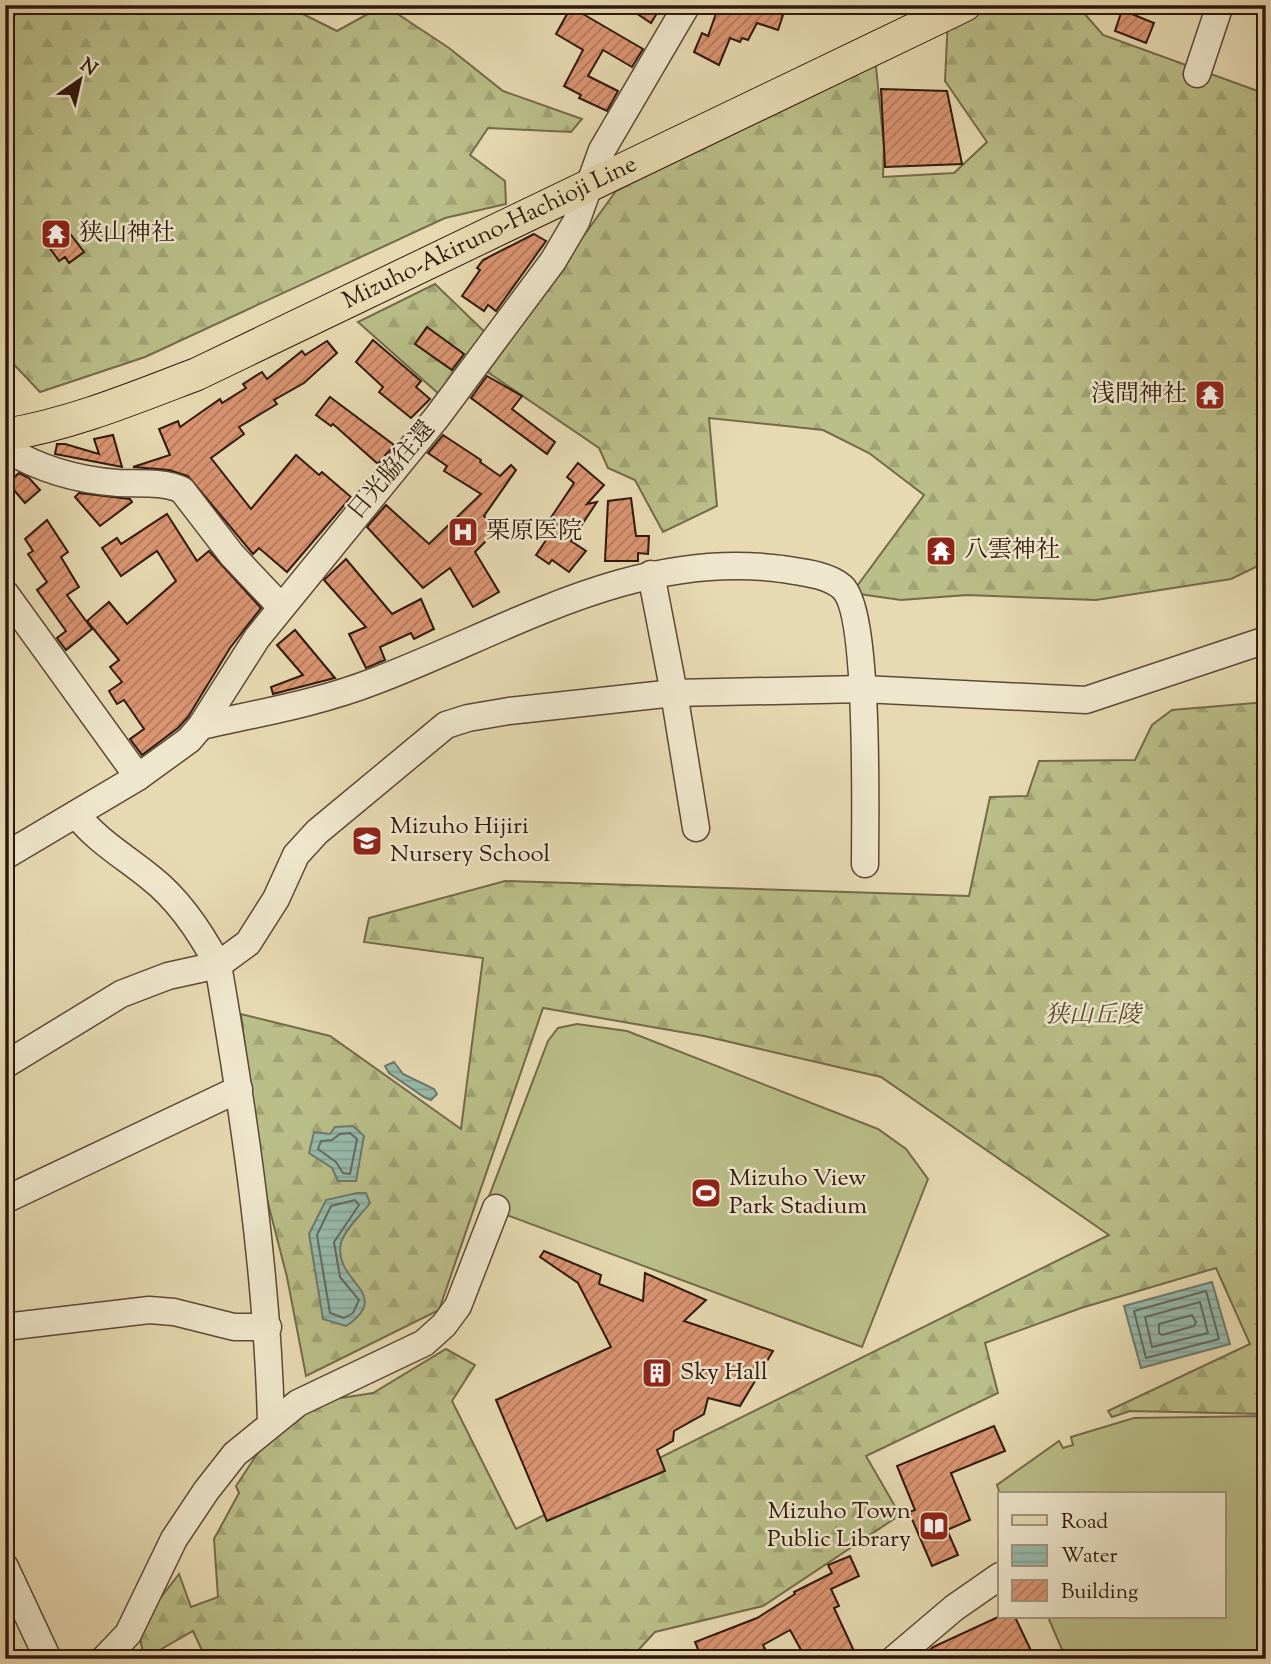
<svg xmlns="http://www.w3.org/2000/svg" width="1271" height="1664" viewBox="0 0 1271 1664" font-family="'Sorts Mill Goudy','Noto Serif JP',serif">
  <defs>
    <pattern id="forest-firs" width="22" height="20" patternUnits="userSpaceOnUse" patternTransform="scale(1.75)"><rect width="22" height="20" fill="#babe88"/><path d="M5 1l3.5 6h-7zM16 11l3.5 6h-7z" fill="#a0a374"/></pattern>
    <pattern id="water-rules" width="6" height="5" patternUnits="userSpaceOnUse" patternTransform="scale(1.75)"><rect width="6" height="5" fill="#97bbad"/><path d="M0 2.5h6" fill="none" stroke="#82a094"/></pattern>
    <pattern id="building-hatch" width="6" height="6" patternUnits="userSpaceOnUse" patternTransform="scale(1.75)"><rect width="6" height="6" fill="#db9572"/><path d="M-1 1l2-2M0 6l6-6M5 7l2-2" fill="none" stroke="#b2795c"/></pattern>
  </defs>
  <rect width="100%" height="100%" fill="#e7dab2"/>
  <filter id="stains"><feTurbulence type="fractalNoise" baseFrequency=".00286" numOctaves="4"/><feColorMatrix values="0 0 0 0 .2 0 0 0 0 .09 0 0 0 0 .02 0 0 0 .5 -.17"/></filter>
  <radialGradient id="worn" r=".72"><stop offset=".6" stop-color="#630" stop-opacity="0"/><stop offset="1" stop-color="#630" stop-opacity=".3"/></radialGradient>
  <g fill="url(#forest-firs)" stroke="#746a4a" stroke-width="2">
    <polygon points="28,5 285,5 337,31 384,5 449,48 503,91 582,119 571,132 488,128 470,155 505,181 506,204 445,218 145,357 40,392 5,355 5,23"/>
    <polygon points="975,5 1077,5 1103,35 1266,94 1266,562 1231,579 1096,600 967,595 901,600 852,593 924,495 869,453 823,430 709,418 717,506 663,532 635,480 608,468 599,448 486,371 616,191 875,57 884,147 883,177 954,173 987,142 945,81 948,18"/>
    <polygon points="435,284 490,337 440,395 358,322"/>
    <polygon points="1266,702 1266,1414 1130,1411 1112,1417 1108,1411 1250,1344 1216,1268 1081,1308 985,1343 998,1393 866,1456 900,1515 763,1606 655,1632 630,1659 382,1659 381,1652 330,1659 206,1659 193,1631 144,1659 138,1627 179,1574 191,1607 218,1597 214,1539 239,1493 236,1486 289,1406 373,1393 446,1349 475,1365 452,1401 516,1529 1109,1235 881,1077 704,1036 543,1008 439,1310 306,1376 287,1277 260,1172 241,1014 330,1036 461,1129 483,958 364,942 369,918 505,881 969,896 990,797 1027,796 1039,761 1135,760 1152,725 1172,710"/>
  </g>
  <g fill="#babe88" stroke="#746a4a" stroke-width="2">
    <polygon points="577,1024 627,1031 878,1129 906,1149 928,1179 862,1347 485,1207 548,1041 558,1028"/>
    <polygon points="1266,1416 1266,1659 1066,1659 1048,1617 1224,1617 1224,1494 1000,1494 997,1485 1059,1441 1063,1448 1073,1445 1071,1437 1134,1418"/>
  </g>
  <g fill="url(#water-rules)" stroke="#6d796c" stroke-width="2">
    <polygon points="394,1062 403,1074 434,1089 437,1094 431,1100 424,1097 389,1073 385,1066"/>
    <polygon points="353,1126 364,1136 356,1181 338,1181 332,1168 309,1153 314,1132 330,1134 335,1127"/>
    <path d="M357,1193H366L370,1203C362,1214 344,1230 341,1243C332,1282 395,1293 346,1326L323,1319L309,1234L326,1200Z"/>
    <polygon points="1212,1282 1230,1344 1141,1368 1124,1306"/>
  </g>
  <g fill="none" stroke-linecap="round" stroke-linejoin="round">
    <g stroke="#63695c" stroke-width="2">
      <polygon points="340,1134 350,1133 357,1139 350,1174 343,1173 336,1162 318,1149 321,1141 332,1140"/>
      <polygon points="355,1200 359,1205 334,1242 340,1277 359,1300 353,1313 344,1318 330,1313 317,1235 331,1206"/>
      <polygon points="1206,1291 1219,1339 1146,1358 1134,1311"/>
      <polygon points="1200,1302 1208,1333 1152,1347 1145,1317"/>
      <polygon points="1192,1315 1196,1322 1194,1326 1162,1335 1159,1333 1159,1324"/>
    </g>
  </g>
  <g fill="url(#building-hatch)" stroke="#2f170b" stroke-width="2">
    <polygon points="624,5 662,5 651,23"/>
    <polygon points="719,5 756,5 783,15 778,30 757,23 748,40 742,38 740,42 730,38 719,65 694,52 702,33 708,36"/>
    <polygon points="571,7 643,49 632,67 603,50 588,76 618,91 607,111 579,98 581,95 564,86 583,50 556,34"/>
    <polygon points="1122,10 1154,23 1146,43 1115,31"/>
    <polygon points="881,89 947,91 962,164 885,167"/>
    <polygon points="62,223 84,252 69,263 65,257 59,261 46,243 52,239 48,234"/>
    <polygon points="534,234 546,241 496,311 488,305 484,311 462,296 480,270 477,268 483,260"/>
    <polygon points="427,327 464,354 452,370 415,344"/>
    <polygon points="373,340 421,381 416,387 430,399 411,418 379,392 383,387 356,362"/>
    <polygon points="327,341 337,353 304,383 274,400 277,404 239,427 244,434 211,458 251,509 296,455 319,475 322,472 351,497 287,572 259,548 253,554 188,476 169,470 133,467 170,455 159,429 178,421 180,427 220,399 222,403 246,388 243,384 262,372 267,379 302,351 305,355"/>
    <polygon points="487,376 522,396 512,409 555,442 547,454 471,398"/>
    <polygon points="330,397 394,445 378,464 333,424 331,426 316,415"/>
    <polygon points="113,435 122,467 55,454 57,444 65,444 99,454 94,439"/>
    <polygon points="443,435 481,460 480,462 500,476 511,465 516,470 484,516 497,530 475,552 499,592 473,607 450,568 423,588 367,527 386,505 429,544 481,494 444,471 447,466 428,453"/>
    <polygon points="578,463 604,485 587,504 597,502 571,541 586,551 569,572 552,560 549,564 536,555 557,524 550,519 574,483 567,477"/>
    <polygon points="19,473 29,478 40,490 25,503 8,483"/>
    <polygon points="79,493 130,499 132,502 100,526 75,497"/>
    <polygon points="631,498 636,536 649,536 648,554 638,553 638,561 605,561 608,501"/>
    <polygon points="167,514 197,561 209,551 261,608 230,648 188,717 178,728 142,755 130,739 144,729 124,700 117,704 109,691 122,682 110,667 119,660 87,621 109,602 127,624 176,581 157,551 121,576 102,548 117,538 121,544"/>
    <polygon points="47,520 68,552 61,557 79,587 67,595 92,629 66,650 57,638 66,631 37,590 47,582 28,554 33,551 25,539"/>
    <polygon points="346,559 392,614 421,599 434,629 414,639 411,633 380,647 385,660 366,668 349,634 366,627 324,580"/>
    <polygon points="295,630 335,678 273,694 271,687 303,675 277,645"/>
    <polygon points="544,1251 601,1275 599,1284 643,1301 645,1273 706,1300 684,1321 773,1351 740,1406 708,1398 704,1414 674,1431 673,1441 657,1450 665,1471 547,1521 496,1400 611,1347 578,1283 540,1257"/>
    <polygon points="994,1426 1005,1451 951,1473 970,1520 947,1530 958,1555 932,1566 909,1512 915,1510 897,1466"/>
    <polygon points="850,1556 859,1576 831,1589 839,1606 834,1608 855,1653 844,1659 806,1659 790,1630 763,1645 765,1649 742,1659 702,1659 695,1642 757,1618 795,1594 794,1592 832,1573 828,1565"/>
    <polygon points="998,1617 1015,1617 1035,1659 919,1659 933,1647"/>
  </g>
  <g fill="none" stroke-linecap="round" stroke-linejoin="round">
    <g stroke="#5d4835" stroke-width="29">
      <g id="minor">
        <polyline points="1197,74 1220,5"/>
        <path d="M5,448C39,469 79,480 118,483C139,484 163,481 182,490L232,555L281,607"/>
        <polyline points="651,574 674,693 696,828"/>
        <polyline points="5,593 138,777"/>
        <path d="M201,726C259,713 319,703 375,681C507,631 634,549 782,569C800,572 827,574 842,587C870,612 865,818 865,864"/>
        <path d="M76,814C97,841 124,856 151,878C179,900 201,933 218,965C244,1115 267,1269 271,1422"/>
        <polyline points="5,856 138,777 189,740 201,726 257,638 437,417 553,261 576,222 602,150 687,5"/>
        <polyline points="5,1065 121,994 168,976 218,965 248,943 276,899 296,855 317,832 446,725 468,718 509,711 674,693 863,689 1086,700 1266,640"/>
        <polyline points="5,1200 239,1089"/>
        <polyline points="5,1327 149,1310 174,1312 234,1327 268,1327"/>
        <polyline points="5,1567 48,1659"/>
        <polyline points="104,1659 128,1634 174,1539 206,1491 235,1454 298,1403 424,1343 444,1325 458,1306 496,1208"/>
        <polyline points="894,1659 954,1608 1000,1576"/>
      </g>
    </g>
    <g stroke="#2f170b" stroke-width="34">
      <g id="major">
        <path id="s1" d="M5,435C72,424 134,398 197,374L965,5"/>
      </g>
    </g>
    <use href="#minor" stroke="#efe7cd" stroke-width="26"/>
    <use href="#major" stroke="#e7dab2" stroke-width="32"/>
  </g>
  <defs>
    <g id="temple-square" transform="scale(1.575)"><rect x="-9" y="-9" width="18" height="18" rx="4" fill="#8f2418" stroke="#efe7cd"/><path d="M0-6L5-2H3V0L6.5 2.5H4V6H1.5V3h-3V6H-4V2.5H-6.5L-3 0V-2H-5Z" fill="#fff"/></g>
    <g id="hospital-square" transform="scale(1.575)"><rect x="-9" y="-9" width="18" height="18" rx="4" fill="#8f2418" stroke="#efe7cd"/><path d="M-5-5h3v3.5h4V-5h3V5h-3V1.5h-4V5h-3Z" fill="#fff"/></g>
    <g id="school-square" transform="scale(1.575)"><rect x="-9" y="-9" width="18" height="18" rx="4" fill="#8f2418" stroke="#efe7cd"/><path d="M0-5L7-2L0 1L-7-2ZM-4 1L0 2.5L4 1V4Q0 6-4 4Z" fill="#fff"/></g>
    <g id="stadium-square" transform="scale(1.575)"><rect x="-9" y="-9" width="18" height="18" rx="4" fill="#8f2418" stroke="#efe7cd"/><path d="M0-5a6.5 5 0 1 0 0 10a6.5 5 0 1 0 0-10ZM-3.5-1.8h7v3.6h-7Z" fill="#fff"/></g>
    <g id="building-square" transform="scale(1.575)"><rect x="-9" y="-9" width="18" height="18" rx="4" fill="#8f2418" stroke="#efe7cd"/><path d="M-4-6H4V6H1V3H-1V6H-4ZM-2.5-4.3h1.7v1.8h-1.7ZM.8-4.3h1.7v1.8H.8ZM-2.5-1h1.7V.8h-1.7ZM.8-1h1.7V.8H.8Z" fill="#fff"/></g>
    <g id="library-square" transform="scale(1.575)"><rect x="-9" y="-9" width="18" height="18" rx="4" fill="#8f2418" stroke="#efe7cd"/><path d="M-6-4Q-3-5.5-.7-3.5V5Q-3 3-6 4ZM6-4Q3-5.5 .7-3.5V5Q3 3 6 4Z" fill="#fff"/></g>
  </defs>
  <g fill-rule="evenodd">
    <use href="#temple-square" x="56" y="234"/>
    <use href="#temple-square" x="1210" y="395"/>
    <use href="#hospital-square" x="463" y="532"/>
    <use href="#temple-square" x="941" y="551"/>
    <use href="#school-square" x="367" y="841"/>
    <use href="#stadium-square" x="706" y="1193"/>
    <use href="#building-square" x="657" y="1373"/>
    <use href="#library-square" x="934" y="1526"/>
  </g>
  <g text-anchor="middle" dominant-baseline="central" stroke-width="5" stroke-linejoin="round" paint-order="stroke">
    <g font-size="24" fill="#2f170b" stroke="#efe7cd">
      <text stroke="none"><textPath href="#s1" startOffset="527">Mizuho-Akiruno-Hachioji Line</textPath></text>
      <text transform="translate(392 471) rotate(-50)">日光脇往還</text>
    </g>
    <g font-size="24" fill="#2f170b" stroke="#efe7cd" text-anchor="start">
      <text x="79" y="234">狭山神社</text>
      <text x="1187" y="395" text-anchor="end">浅間神社</text>
      <text x="486" y="532">栗原医院</text>
      <text x="964" y="551">八雲神社</text>
      <text x="390" y="827">Mizuho Hijiri<tspan x="390" dy="28">Nursery School</tspan></text>
      <text x="729" y="1179">Mizuho View<tspan x="729" dy="28">Park Stadium</tspan></text>
      <text x="680" y="1373">Sky Hall</text>
      <text x="911" y="1512" text-anchor="end">Mizuho Town<tspan x="911" dy="28">Public Library</tspan></text>
    </g>
    <g font-size="24" font-style="italic" fill="#594930" stroke="#efe7cd">
      <text x="1093" y="1016">狭山丘陵</text>
    </g>
  </g>
  <rect width="1271" height="1664" fill="none" stroke="#e7dab2" stroke-width="28"/>
  <rect x="7" y="7" width="1257" height="1650" fill="none" stroke="#2f170b" stroke-width="3.5"/>
  <rect x="14" y="14" width="1243" height="1636" fill="none" stroke="#2f170b" stroke-width="2"/>
  <rect x="998" y="1492" width="228" height="126" fill="#efe7cd" stroke="#a2947f" stroke-width="2"/>
  <rect x="1012" y="1515" width="35" height="10" fill="#e7dab2" stroke="#a2947f" stroke-width="2"/>
  <text x="1061" y="1528" font-size="21" fill="#2f170b">Road</text>
  <rect x="1012" y="1545" width="35" height="21" fill="url(#water-rules)" stroke="#a2947f" stroke-width="2"/>
  <text x="1061" y="1562" font-size="21" fill="#2f170b">Water</text>
  <rect x="1012" y="1580" width="35" height="21" fill="url(#building-hatch)" stroke="#a2947f" stroke-width="2"/>
  <text x="1061" y="1598" font-size="21" fill="#2f170b">Building</text>
  <g transform="translate(80 80) rotate(34)" stroke="#efe7cd" stroke-width="5" paint-order="stroke">
  <path d="M0-5L12 26L0 18L-12 26Z" fill="#2f170b"/>
  <text y="-10" font-size="19" font-weight="bold" text-anchor="middle" fill="#2f170b">N</text>
  </g>
  <rect width="100%" height="100%" filter="url(#stains)"/>
  <rect width="100%" height="100%" fill="url(#worn)"/>
</svg>
